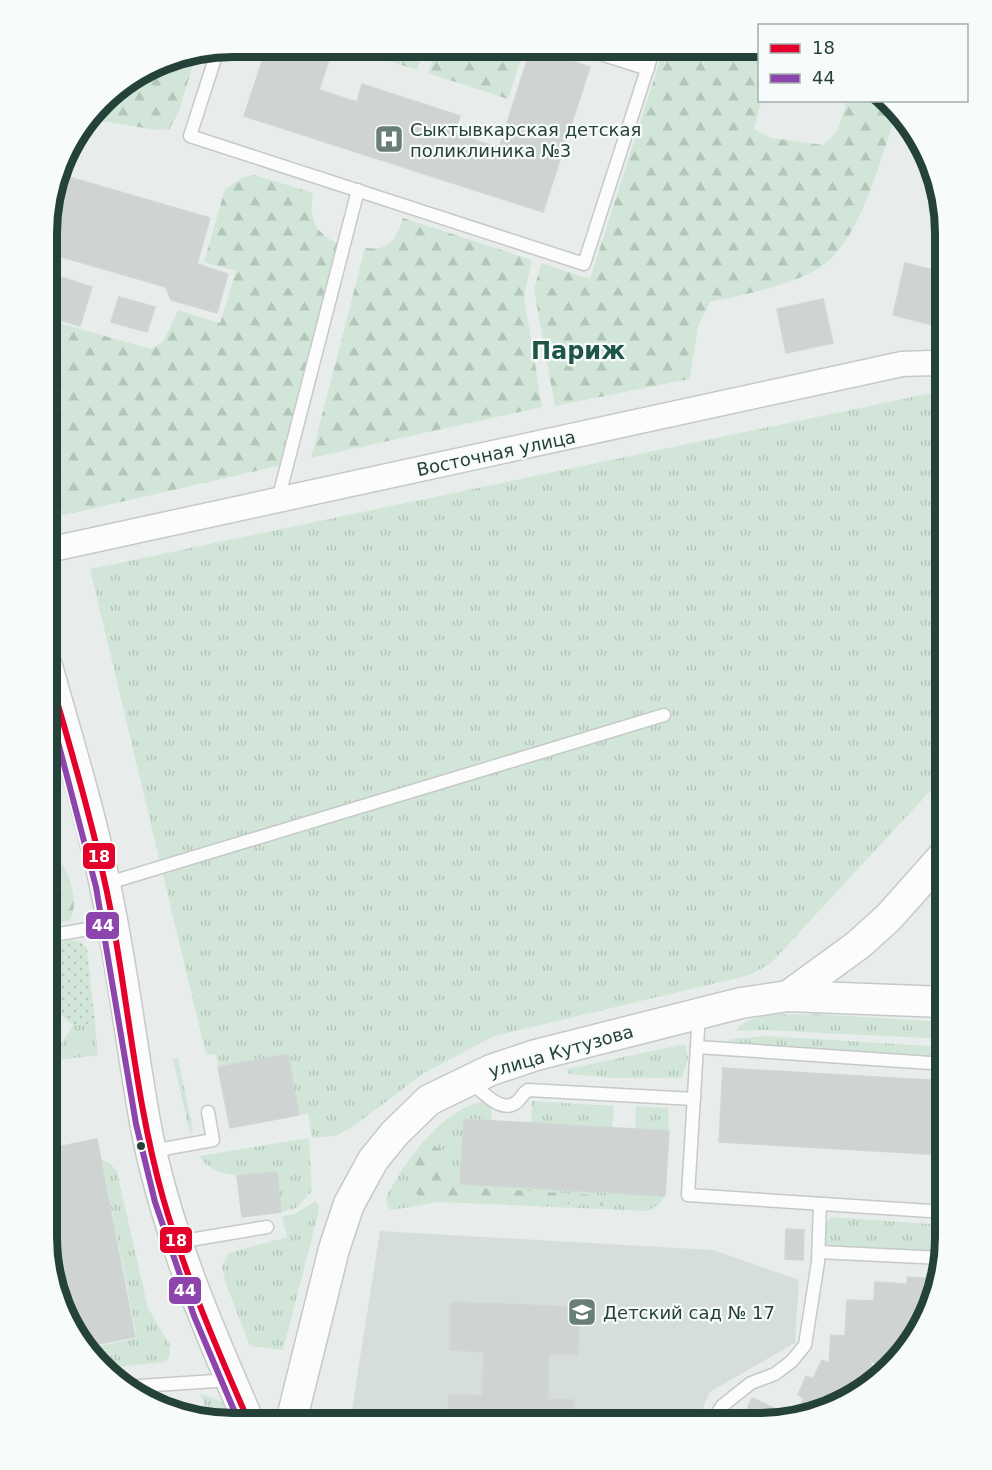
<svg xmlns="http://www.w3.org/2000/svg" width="992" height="1470" viewBox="0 0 992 1470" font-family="'DejaVu Sans',sans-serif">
  <defs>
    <pattern id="grass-tufts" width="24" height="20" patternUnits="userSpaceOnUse" patternTransform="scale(1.5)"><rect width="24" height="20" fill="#d1e6d8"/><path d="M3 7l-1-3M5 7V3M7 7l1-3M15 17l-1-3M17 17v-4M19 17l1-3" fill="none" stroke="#b3c6ba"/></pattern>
    <pattern id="forest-firs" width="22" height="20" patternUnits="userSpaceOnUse" patternTransform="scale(1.5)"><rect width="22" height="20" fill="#d1e6d8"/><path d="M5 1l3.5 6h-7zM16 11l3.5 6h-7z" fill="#b3c6ba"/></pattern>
    <pattern id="park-dots" width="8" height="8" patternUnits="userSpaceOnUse" patternTransform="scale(1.5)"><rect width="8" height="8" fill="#d1e6d8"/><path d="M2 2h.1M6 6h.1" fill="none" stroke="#b3c6ba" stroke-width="1.8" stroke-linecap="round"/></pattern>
  </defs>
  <rect width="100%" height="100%" fill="#e8edeb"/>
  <polygon fill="#d6dedb" points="380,1231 713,1250 799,1280 795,1343 710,1392 696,1423 350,1422"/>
  <g fill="url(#grass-tufts)">
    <polygon points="936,392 945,398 945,775 771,963 750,975 494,1036 424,1073 355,1125 336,1136 312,1138 308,1114 299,1115 288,1054 218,1067 216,1054 206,1055 90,569"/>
    <path d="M815,1014L945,1022V1039L763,1030L736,1031C748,1010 793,1015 815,1014Z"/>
    <polygon points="95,1023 98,1055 50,1061 73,1025"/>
    <polygon points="766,1036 945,1047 945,1062 722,1048 730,1039"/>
    <polygon points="685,1044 688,1058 682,1078 614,1078 569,1074 567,1069"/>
    <polygon points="178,1058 193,1131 190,1134 173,1059"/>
    <polygon points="532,1101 614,1106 612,1128 531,1123"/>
    <path d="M481,1102L491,1107L492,1121L464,1119L460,1184L665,1196L658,1205L648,1211L437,1202L393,1210L388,1208L386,1198C403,1164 441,1110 481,1102Z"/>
    <polygon points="636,1106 668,1108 669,1131 635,1129"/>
    <path d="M309,1138L312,1191L296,1208L281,1212L276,1172C249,1175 217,1182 199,1156Z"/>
    <polygon points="102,1160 110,1163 117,1172 148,1308 170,1345 170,1355 166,1362 107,1368 91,1348 137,1338"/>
    <polygon points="315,1201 319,1205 318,1215 283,1350 250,1346 226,1284 222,1267 229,1253 287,1237 282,1216 295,1214"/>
    <polygon points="831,1217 945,1225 945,1250 944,1253 825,1247 826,1223"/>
    <polygon points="200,1394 224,1402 236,1422 212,1422"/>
  </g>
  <g fill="url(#forest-firs)">
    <polygon points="346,47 424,47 417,70"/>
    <polygon points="437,47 525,47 508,99 428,73"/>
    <path d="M664,48H759L761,101L754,129L771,138L823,145L837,132L847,101H885L896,115C880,159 861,242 819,268C792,285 742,295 710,302L698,326L690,379L555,406L534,290L541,263L590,279Z"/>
    <polygon points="197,52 178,114 169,129 157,130 89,119 110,92 172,56"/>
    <path d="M255,175L313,193C309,218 314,233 339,244L282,465L64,515H48V320L151,349L163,342L178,310L220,323L236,271L204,262L225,189L243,177Z"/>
    <path d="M403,218L532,260L524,297L542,407L311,458L365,248C391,251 395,240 403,218Z"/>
    <path d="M52,862L64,866C71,883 79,904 70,920L47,927V906L55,901L48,868Z"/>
    <path d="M433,1147L442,1149C450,1160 445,1176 454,1186L605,1196L614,1202L611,1206L421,1197L412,1190C410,1171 412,1153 433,1147Z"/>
  </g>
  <polygon fill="url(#park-dots)" points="72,940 81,942 87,949 95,1023 73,1025 48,1004 47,954 54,944"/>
  <g fill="#cfd4d2" stroke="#d1d6d4" stroke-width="1.5">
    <polygon points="267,47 333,47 319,90 357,102 362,84 460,116 454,133 499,148 531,48 590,67 543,212 244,116"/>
    <polygon points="62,175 210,218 197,264 228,274 217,313 171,300 166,287 48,253 48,222"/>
    <polygon points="905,263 945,273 945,328 893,315"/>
    <polygon points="48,273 92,287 80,326 48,316"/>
    <polygon points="119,297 155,307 147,332 111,322"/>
    <polygon points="823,299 833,343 786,353 777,309"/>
    <polygon points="288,1054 299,1115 230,1128 218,1067"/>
    <polygon points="723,1068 945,1081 945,1155 719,1142"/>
    <polygon points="464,1119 669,1131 665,1196 460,1184"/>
    <polygon points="97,1139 135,1337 89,1346 61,1309 46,1237 47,1149"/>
    <polygon points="277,1172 281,1212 242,1217 237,1176"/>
    <polygon points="786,1229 804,1230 803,1260 785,1259"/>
    <polygon points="907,1277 935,1279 914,1341 894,1363 871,1362 871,1382 873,1385 831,1409 796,1416 804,1398 798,1395 806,1376 813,1379 822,1360 829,1363 831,1335 845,1336 847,1300 874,1301 875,1282 907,1284"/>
    <polygon points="451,1302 580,1307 578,1355 549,1354 548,1399 574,1400 573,1423 448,1423 449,1395 482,1396 484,1352 450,1350"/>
    <polygon points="752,1398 794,1417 760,1423 741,1423"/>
  </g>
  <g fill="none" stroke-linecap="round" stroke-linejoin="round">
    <g stroke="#c5cac8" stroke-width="15">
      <g id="service">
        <polyline points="582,48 648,69"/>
        <polyline points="218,49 190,136 584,264 654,48"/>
        <polyline points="278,500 358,190"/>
        <polyline points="105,884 664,715"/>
        <polyline points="47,936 112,925"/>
        <polyline points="699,1013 688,1195 945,1212"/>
        <polyline points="697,1047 945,1064"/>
        <path d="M470,1081C482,1091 502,1116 518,1101C522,1097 523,1093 528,1090L694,1099"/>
        <polyline points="152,1151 213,1140 208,1112"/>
        <polyline points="178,1242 267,1227"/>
        <polyline points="819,1252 942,1258"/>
        <polyline points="125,1387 230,1380"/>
        <polyline points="711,1423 722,1406 751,1383 775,1374 792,1361 805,1345 818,1262 820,1204"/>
      </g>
    </g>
    <g stroke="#c5cac8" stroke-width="27">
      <polyline id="minor" points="48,550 902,364 931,363 945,368"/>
    </g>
    <g stroke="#c5cac8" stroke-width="33">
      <g id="tertiary">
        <path d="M47,666C67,738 90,811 105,885C122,964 131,1043 145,1122C164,1226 207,1326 249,1422"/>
        <polyline points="788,996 858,945 889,917 945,854"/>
        <polyline points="291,1422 334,1249 349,1204 373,1160 395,1133 429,1100 491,1070 536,1055 741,1003 788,996 945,1002"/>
      </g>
    </g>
    <use href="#service" stroke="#fcfcfc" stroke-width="12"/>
    <use href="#minor" stroke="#fcfcfc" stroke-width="24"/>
    <use href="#tertiary" stroke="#fcfcfc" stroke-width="30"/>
    <g stroke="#f7fbf9" stroke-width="10">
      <path id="bus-1" d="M47,667C71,750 96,833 112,917C129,1011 137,1106 163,1198C185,1275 217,1349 249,1422"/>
    </g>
    <g stroke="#f7fbf9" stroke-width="10">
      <polyline id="bus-2" points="47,700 96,887 136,1124 155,1202 194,1316 239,1422"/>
    </g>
    <use href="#bus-1" stroke="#e4002b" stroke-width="6"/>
    <use href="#bus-2" stroke="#8e44ad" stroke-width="6"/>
  </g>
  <defs>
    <g id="hospital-square" transform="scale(1.5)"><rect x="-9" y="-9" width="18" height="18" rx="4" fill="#697e78" stroke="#f7fbf9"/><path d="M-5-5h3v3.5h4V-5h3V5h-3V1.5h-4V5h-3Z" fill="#fff"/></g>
    <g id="school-square" transform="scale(1.5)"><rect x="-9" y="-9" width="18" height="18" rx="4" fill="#697e78" stroke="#f7fbf9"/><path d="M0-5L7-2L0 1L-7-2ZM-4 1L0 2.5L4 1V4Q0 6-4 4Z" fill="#fff"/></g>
  </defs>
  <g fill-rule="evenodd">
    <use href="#hospital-square" x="389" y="139"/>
    <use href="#school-square" x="582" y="1312"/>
  </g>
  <circle fill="#24423a" stroke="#f7fbf9" stroke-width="2" cx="141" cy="1146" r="5"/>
  <g text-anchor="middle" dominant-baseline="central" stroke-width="4.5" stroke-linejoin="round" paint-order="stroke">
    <g font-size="18" fill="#24423a" stroke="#f7fbf9" text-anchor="start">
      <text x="410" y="129">Сыктывкарская детская<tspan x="410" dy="21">поликлиника №3</tspan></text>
      <text x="603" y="1312">Детский сад № 17</text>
    </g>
    <g font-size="18" fill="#24423a" stroke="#f7fbf9">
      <text transform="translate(496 453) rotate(-12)">Восточная улица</text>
      <text transform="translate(561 1051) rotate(-16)">улица Кутузова</text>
    </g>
    <g font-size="24" font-weight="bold" fill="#1f5548" stroke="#f7fbf9">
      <text x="578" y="351">Париж</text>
    </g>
  </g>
  <path d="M0 0H992V1470H0ZM233 57H759A176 176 0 0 1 935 233V1237A176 176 0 0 1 759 1413H233A176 176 0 0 1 57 1237V233A176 176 0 0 1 233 57Z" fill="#f7fbf9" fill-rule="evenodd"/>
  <path fill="none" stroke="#24423a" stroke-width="8" d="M233 57H759A176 176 0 0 1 935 233V1237A176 176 0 0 1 759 1413H233A176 176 0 0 1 57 1237V233A176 176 0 0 1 233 57Z"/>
  <g stroke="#f7fbf9" stroke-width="2">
    <rect x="82" y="842" width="34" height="28" rx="6" fill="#e4002b"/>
    <rect x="85" y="911" width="35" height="29" rx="6" fill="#8e44ad"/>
    <rect x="159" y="1226" width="34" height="28" rx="6" fill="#e4002b"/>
    <rect x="168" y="1276" width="34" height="29" rx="6" fill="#8e44ad"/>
  </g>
  <g font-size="16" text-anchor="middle" font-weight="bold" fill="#fff">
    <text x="99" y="862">18</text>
    <text x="103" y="931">44</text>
    <text x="176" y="1246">18</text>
    <text x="185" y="1296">44</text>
  </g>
  <rect x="758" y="24" width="210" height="78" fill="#f7fbf9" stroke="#a3b1ad" stroke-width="1.5"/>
  <rect x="770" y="44" width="30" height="9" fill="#e4002b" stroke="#a3b1ad" stroke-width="1.5"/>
  <text x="812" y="54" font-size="18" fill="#24423a">18</text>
  <rect x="770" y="74" width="30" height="9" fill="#8e44ad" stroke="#a3b1ad" stroke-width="1.5"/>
  <text x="812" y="84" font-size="18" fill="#24423a">44</text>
</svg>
